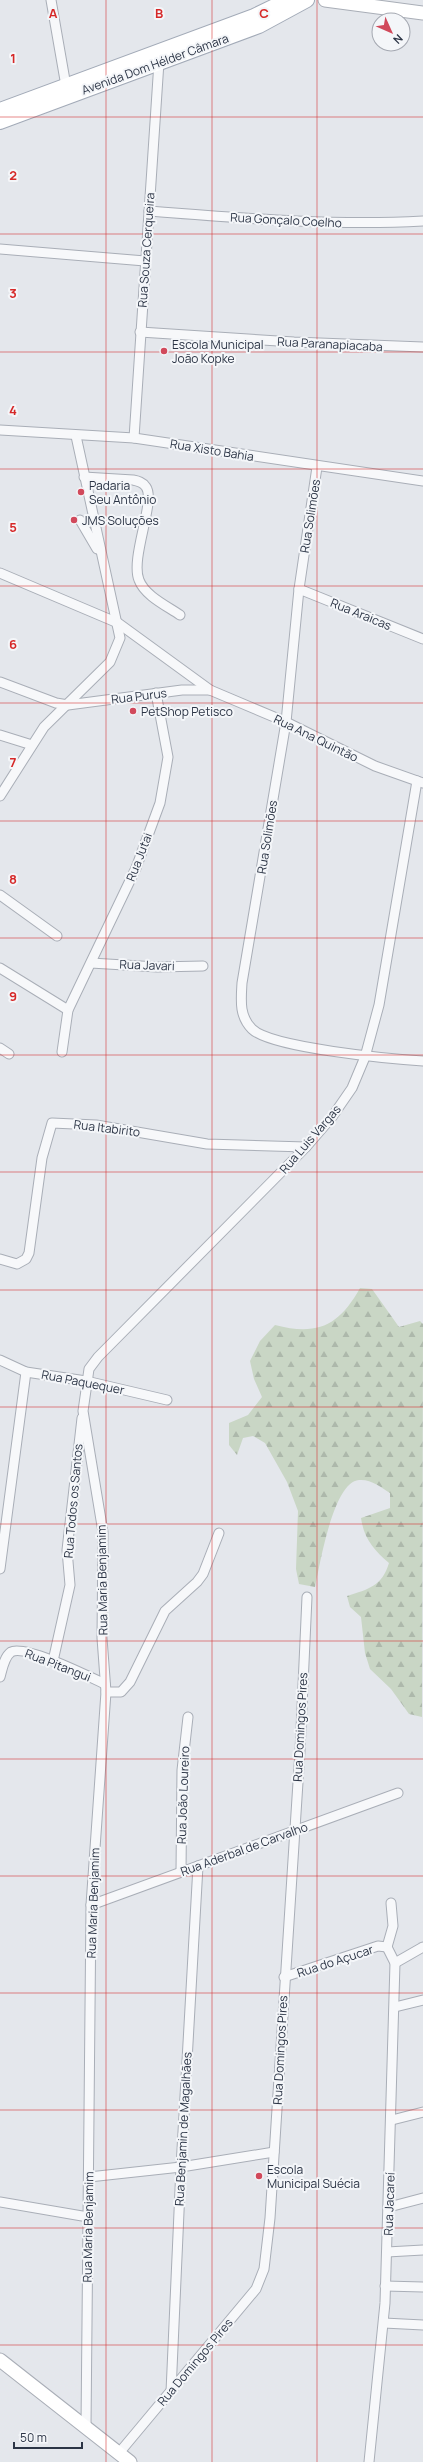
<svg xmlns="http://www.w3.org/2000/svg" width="423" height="2462" viewBox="0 0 423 2462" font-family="Manrope,sans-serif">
  <defs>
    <pattern id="forest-firs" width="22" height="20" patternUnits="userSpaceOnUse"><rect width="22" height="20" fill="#c9d6c5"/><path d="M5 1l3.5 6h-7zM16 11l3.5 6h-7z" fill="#adb8ab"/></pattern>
  </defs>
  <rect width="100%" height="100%" fill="#e4e7ec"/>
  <path fill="url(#forest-firs)" d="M360,1288L372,1289L399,1327L420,1321L423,1324L422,1717L409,1714L391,1689L370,1669L365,1653L361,1617L350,1607L347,1596C369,1589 382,1586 389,1563C374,1550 364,1539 361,1518L390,1508V1493C381,1487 371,1479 359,1480C333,1482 320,1565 315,1587L299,1584L296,1569L298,1511L287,1482L265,1443L253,1436L243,1438L237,1455L229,1445V1423L248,1415L262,1397L254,1379L250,1361L260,1341L275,1325C317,1336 339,1326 360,1288Z"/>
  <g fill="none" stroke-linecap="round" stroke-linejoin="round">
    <g stroke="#a9aeb7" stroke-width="11">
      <g id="street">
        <polyline points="51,0 66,86"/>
        <path d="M149,211C241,218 331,226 423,221"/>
        <polyline points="0,249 145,261"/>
        <polyline points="140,332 294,342 423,347"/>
        <polyline points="0,430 134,438 423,481"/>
        <polyline points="134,438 159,62"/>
        <path d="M317,467L299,589L286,722L242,983C241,1000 239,1016 252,1029C271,1048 392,1059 423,1061"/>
        <path d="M84,477L133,480C138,481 143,482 146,487C156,501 130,558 139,580C145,596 167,606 180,615"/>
        <polyline points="80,520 97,549"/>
        <polyline points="0,573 118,623 210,690 286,722 375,766 423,783"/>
        <polyline points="299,589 423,639"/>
        <polyline points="0,682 56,703 68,705 182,690 210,690"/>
        <polyline points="0,735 32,745"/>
        <polyline points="0,796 44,727 110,662 120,638 76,436"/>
        <polyline points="0,895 57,936"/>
        <polyline points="91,963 157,967 203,966"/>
        <polyline points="0,968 68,1010"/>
        <polyline points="0,1048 9,1054"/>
        <polyline points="62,1052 68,1010 136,868 160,803 168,757 156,693"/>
        <polyline points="0,1259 17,1264 26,1259 29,1253 42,1158 52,1123 96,1125 207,1144 306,1147"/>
        <polyline points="0,1360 26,1372 86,1381 167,1400"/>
        <polyline points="0,1569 26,1372"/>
        <polyline points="53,1661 70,1585 67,1550 82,1418"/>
        <path d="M0,1677C2,1670 4,1657 11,1652C24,1644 90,1677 105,1684"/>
        <polyline points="106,1692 121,1692 130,1682 165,1611 197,1582 203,1574 219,1533"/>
        <polyline points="181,1872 182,1770 188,1717"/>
        <polyline points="91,1905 398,1793"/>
        <polyline points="387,1947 393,1926 391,1903"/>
        <polyline points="395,1963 423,1947"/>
        <polyline points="284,1977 378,1946 387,1947"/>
        <polyline points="395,2007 423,2000"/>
        <polyline points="392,2120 423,2112"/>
        <polyline points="89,2177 181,2167 274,2152"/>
        <polyline points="0,2202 88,2217"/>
        <polyline points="389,2207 423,2198"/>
        <polyline points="387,2252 423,2250"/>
        <polyline points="385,2286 423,2287"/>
        <polyline points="384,2323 423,2325"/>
        <polyline points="171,2392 181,2167 198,1866"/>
        <polyline points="86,2427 91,1905 106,1692 102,1638 103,1532 83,1411 89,1369 98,1357 306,1147 332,1117 352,1088 365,1057 379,1005 417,781"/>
        <polyline points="119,2453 256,2289 264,2269 270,2218 300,1751 307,1597"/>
        <polyline points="369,2462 385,2303 395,1963 387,1947"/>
      </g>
    </g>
    <g stroke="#a9aeb7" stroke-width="15">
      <g id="secondary">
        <polyline points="325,0 423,13"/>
        <polyline points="0,2360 130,2462"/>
      </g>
    </g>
    <g stroke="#a3abb8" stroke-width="16">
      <g id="primary">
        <polyline points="0,110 254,16 287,0"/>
        <polyline points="0,122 259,26 307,0"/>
      </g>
    </g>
    <use href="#street" stroke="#f7f8fa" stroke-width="9"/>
    <use href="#secondary" stroke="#fff" stroke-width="13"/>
    <use href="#primary" stroke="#fff" stroke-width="14"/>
  </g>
  <path fill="none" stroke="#d62828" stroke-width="1" stroke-opacity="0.55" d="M106,0V2462M212,0V2462M317,0V2462M0,117H423M0,234H423M0,352H423M0,469H423M0,586H423M0,703H423M0,821H423M0,938H423M0,1055H423M0,1172H423M0,1290H423M0,1407H423M0,1524H423M0,1641H423M0,1759H423M0,1876H423M0,1993H423M0,2110H423M0,2228H423M0,2345H423"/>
  <g fill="#d1495b" stroke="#f4f6f9" stroke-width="1.5">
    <circle cx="164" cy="351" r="4"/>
    <circle cx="81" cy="492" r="4"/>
    <circle cx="74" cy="520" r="4"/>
    <circle cx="133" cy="711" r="4"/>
    <circle cx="259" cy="2176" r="4"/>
  </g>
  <g text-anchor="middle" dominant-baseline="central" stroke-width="4" stroke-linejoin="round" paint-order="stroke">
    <g font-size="12" fill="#2b3445" stroke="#f4f6f9">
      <text transform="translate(155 64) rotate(-20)">Avenida Dom Hélder Câmara</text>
      <text transform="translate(286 220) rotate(3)">Rua Gonçalo Coelho</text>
      <text transform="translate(146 250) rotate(-86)">Rua Souza Cerqueira</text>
      <text transform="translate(330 344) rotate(3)">Rua Paranapiacaba</text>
      <text transform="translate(212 450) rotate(9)">Rua Xisto Bahia</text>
      <text transform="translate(310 516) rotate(-81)">Rua Solimões</text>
      <text transform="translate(361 614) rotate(22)">Rua Araicas</text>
      <text transform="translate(139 696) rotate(-7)">Rua Purus</text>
      <text transform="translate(316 738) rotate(26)">Rua Ana Quintão</text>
      <text transform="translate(267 837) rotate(-81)">Rua Solimões</text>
      <text transform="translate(139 857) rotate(-69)">Rua Jutai</text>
      <text transform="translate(147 965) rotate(2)">Rua Javari</text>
      <text transform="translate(107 1128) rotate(7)">Rua Itabirito</text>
      <text transform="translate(310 1139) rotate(-49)">Rua Luis Vargas</text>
      <text transform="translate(83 1382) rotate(11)">Rua Paquequer</text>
      <text transform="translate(73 1501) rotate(-85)">Rua Todos os Santos</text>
      <text transform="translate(102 1580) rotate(-91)">Rua Maria Benjamim</text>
      <text transform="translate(58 1665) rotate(21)">Rua Pitangui</text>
      <text transform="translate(300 1727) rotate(-87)">Rua Domingos Pires</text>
      <text transform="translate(183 1795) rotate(-88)">Rua João Loureiro</text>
      <text transform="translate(244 1849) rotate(-20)">Rua Aderbal de Carvalho</text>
      <text transform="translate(93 1903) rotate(-88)">Rua Maria Benjamim</text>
      <text transform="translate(335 1961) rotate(-18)">Rua do Açucar</text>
      <text transform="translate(280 2050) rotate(-87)">Rua Domingos Pires</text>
      <text transform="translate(183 2129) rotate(-87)">Rua Benjamin de Magalhães</text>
      <text transform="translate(389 2204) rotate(-88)">Rua Jacareí</text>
      <text transform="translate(88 2227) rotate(-89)">Rua Maria Benjamim</text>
      <text transform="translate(195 2362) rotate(-50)">Rua Domingos Pires</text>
    </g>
    <g font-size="12" fill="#2b3445" stroke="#f4f6f9" text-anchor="start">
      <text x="172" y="344">Escola Municipal<tspan x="172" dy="14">João Kopke</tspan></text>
      <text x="89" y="485">Padaria<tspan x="89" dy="14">Seu Antônio</tspan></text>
      <text x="82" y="520">JMS Soluções</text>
      <text x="141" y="711">PetShop Petisco</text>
      <text x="267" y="2169">Escola<tspan x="267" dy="14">Municipal Suécia</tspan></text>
    </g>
  </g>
  <g font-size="13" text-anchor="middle" font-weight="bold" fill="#d62828" stroke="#f4f6f9" stroke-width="4" stroke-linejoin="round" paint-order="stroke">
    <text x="53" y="18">A</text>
    <text x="159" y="18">B</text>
    <text x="264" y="18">C</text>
    <text x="13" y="63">1</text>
    <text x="13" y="180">2</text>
    <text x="13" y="298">3</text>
    <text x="13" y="415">4</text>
    <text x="13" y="532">5</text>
    <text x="13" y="649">6</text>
    <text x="13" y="767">7</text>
    <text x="13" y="884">8</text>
    <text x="13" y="1001">9</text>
  </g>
  <g transform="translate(391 32) rotate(135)"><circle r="19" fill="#f4f6f9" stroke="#a4a8b1"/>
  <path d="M0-3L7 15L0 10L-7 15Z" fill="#d1495b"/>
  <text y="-6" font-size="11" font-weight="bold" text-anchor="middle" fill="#2b3445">N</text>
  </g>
  <path d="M14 2442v6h68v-6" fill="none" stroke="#2b3445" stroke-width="2"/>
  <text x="20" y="2442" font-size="12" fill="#2b3445" stroke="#f4f6f9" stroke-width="3" paint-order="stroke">50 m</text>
</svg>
